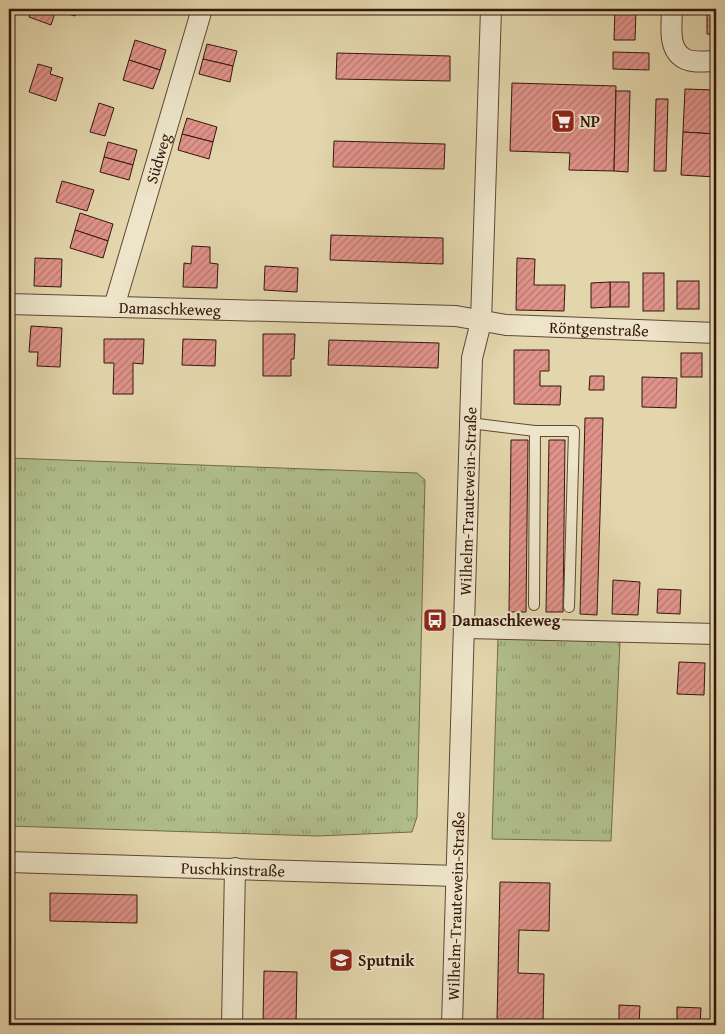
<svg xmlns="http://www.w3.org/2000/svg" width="725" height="1034" viewBox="0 0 725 1034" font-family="'Gentium Book Plus',serif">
  <defs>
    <pattern id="grass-tufts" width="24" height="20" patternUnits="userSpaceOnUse" patternTransform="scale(1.25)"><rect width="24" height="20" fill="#b0be8c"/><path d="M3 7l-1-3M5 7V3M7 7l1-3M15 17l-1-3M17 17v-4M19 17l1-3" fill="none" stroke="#909971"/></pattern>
    <pattern id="building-hatch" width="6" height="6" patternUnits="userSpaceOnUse" patternTransform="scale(1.25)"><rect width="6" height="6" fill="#e0938a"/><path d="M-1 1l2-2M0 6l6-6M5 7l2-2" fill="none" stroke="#b6776f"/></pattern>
  </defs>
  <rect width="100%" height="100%" fill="#e3d6ac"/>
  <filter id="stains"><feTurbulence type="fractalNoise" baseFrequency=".004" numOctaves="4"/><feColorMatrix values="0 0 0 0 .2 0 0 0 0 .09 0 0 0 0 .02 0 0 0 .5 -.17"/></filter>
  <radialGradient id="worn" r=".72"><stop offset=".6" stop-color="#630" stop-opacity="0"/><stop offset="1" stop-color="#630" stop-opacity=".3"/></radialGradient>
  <g fill="url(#grass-tufts)" stroke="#726a4c">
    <polygon points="9,458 417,473 425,480 417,817 412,832 318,836 9,826"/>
    <polygon points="498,637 620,641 611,841 492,839"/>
  </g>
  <g fill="url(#building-hatch)" stroke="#34170c">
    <polygon points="32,9 78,9 75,16 56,10 51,25 29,17"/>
    <polygon points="615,9 636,9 635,40 614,40"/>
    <polygon points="707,9 716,9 716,35 707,34"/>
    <polygon points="135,40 166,50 160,70 129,60"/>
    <polygon points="207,44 237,51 233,66 203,59"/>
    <polygon points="613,52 649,53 649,70 613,69"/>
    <polygon points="337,53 450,56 450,81 336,79"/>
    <polygon points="9,56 15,58 9,77"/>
    <polygon points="203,59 233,66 230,82 199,74"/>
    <polygon points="129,60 160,70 153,89 123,80"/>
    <polygon points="38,64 52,68 50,74 63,78 56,101 29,92"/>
    <polygon points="512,83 616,86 614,171 569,170 570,153 510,151"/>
    <polygon points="685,89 716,90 716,134 683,132"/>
    <polygon points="616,91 630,91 628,172 614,171"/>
    <polygon points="656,99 668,99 666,171 654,171"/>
    <polygon points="99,103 114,108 105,136 90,132"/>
    <polygon points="187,118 217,127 213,142 182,134"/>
    <polygon points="683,132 716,134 716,177 681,175"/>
    <polygon points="182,134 213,142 209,159 178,150"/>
    <polygon points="334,141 445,144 444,169 333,167"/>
    <polygon points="108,142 137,150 133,165 104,157"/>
    <polygon points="104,157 133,165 129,180 100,172"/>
    <polygon points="62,181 94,190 87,211 56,202"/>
    <polygon points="80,213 113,224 108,241 75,230"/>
    <polygon points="75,230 108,241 103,258 70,248"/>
    <polygon points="331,235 443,238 443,264 330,260"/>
    <polygon points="192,246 210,247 210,263 218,264 217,288 183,287 184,263 191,264"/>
    <polygon points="35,258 62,259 61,287 34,286"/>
    <polygon points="517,258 535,259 534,285 565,285 564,311 516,310"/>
    <polygon points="9,263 14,263 13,286 9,286"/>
    <polygon points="265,266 298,268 297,292 264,290"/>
    <rect x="643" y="273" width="21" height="38"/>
    <rect x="677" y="281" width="22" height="28"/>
    <rect x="610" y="282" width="19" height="25"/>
    <polygon points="610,282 610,307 591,308 591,283"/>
    <polygon points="31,326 62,328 60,367 37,366 38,352 29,352"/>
    <polygon points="263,334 295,334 294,359 291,359 291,376 263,376"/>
    <polygon points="104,339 144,339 143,364 133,363 133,394 113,394 114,363 104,363"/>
    <polygon points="183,339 216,340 215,366 182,365"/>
    <polygon points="329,340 439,343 438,368 328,365"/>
    <polygon points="514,350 549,350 549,371 540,371 540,386 561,386 560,405 514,404"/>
    <rect x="681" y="353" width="21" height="24"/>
    <polygon points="590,376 604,376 604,390 589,390"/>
    <polygon points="642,377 677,378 676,408 642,407"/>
    <polygon points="711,379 716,379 716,435 716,395 712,395"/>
    <polygon points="585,418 603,418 597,615 580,614"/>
    <polygon points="511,440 528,440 526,612 509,612"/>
    <polygon points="549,440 565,440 563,612 546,612"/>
    <polygon points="613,580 640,582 638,615 612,614"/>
    <polygon points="658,589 681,590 680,614 657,613"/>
    <polygon points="679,662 705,663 704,695 677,694"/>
    <polygon points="500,882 550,883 549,931 519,930 518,973 544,974 543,1022 497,1021"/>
    <polygon points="50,893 137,895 137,923 50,921"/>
    <polygon points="264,971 297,972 296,1025 263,1025"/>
    <polygon points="619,1005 640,1006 639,1025 619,1025"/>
    <polygon points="677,1007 701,1008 700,1025 677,1025"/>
  </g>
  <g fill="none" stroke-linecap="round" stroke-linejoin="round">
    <g stroke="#604734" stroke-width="12">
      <g id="lane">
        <polyline points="470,423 535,431 574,431 569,607"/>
        <polyline points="534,605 535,431"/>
      </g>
    </g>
    <g stroke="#604734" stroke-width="22">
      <g id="street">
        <path d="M672,9C672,25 667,50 685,59C693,63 707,61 716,61"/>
        <path id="s1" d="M9,304L456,316L506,325L716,333"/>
        <path id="s2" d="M114,307L202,9"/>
        <polyline points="465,628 716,634"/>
        <path id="s3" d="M9,862L457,876"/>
        <polyline points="232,1025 235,868"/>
        <path id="s4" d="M452,1025L472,358L481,322L491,9"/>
      </g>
    </g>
    <use href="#lane" stroke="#ede4c9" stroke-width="10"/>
    <use href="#street" stroke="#ede4c9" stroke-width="20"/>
  </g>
  <defs>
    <g id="supermarket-square" transform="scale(1.25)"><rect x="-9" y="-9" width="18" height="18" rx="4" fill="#8f2418" stroke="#ede4c9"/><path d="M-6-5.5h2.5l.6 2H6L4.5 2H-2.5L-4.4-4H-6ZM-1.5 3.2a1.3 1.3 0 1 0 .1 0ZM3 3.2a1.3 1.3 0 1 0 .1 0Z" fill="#fff"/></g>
    <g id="bus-square" transform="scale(1.25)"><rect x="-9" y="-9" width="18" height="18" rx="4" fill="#8f2418" stroke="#ede4c9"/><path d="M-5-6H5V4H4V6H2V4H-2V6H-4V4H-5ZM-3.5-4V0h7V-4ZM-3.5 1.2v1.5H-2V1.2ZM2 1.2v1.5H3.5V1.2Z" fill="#fff"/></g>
    <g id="school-square" transform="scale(1.25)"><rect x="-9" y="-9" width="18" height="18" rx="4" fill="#8f2418" stroke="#ede4c9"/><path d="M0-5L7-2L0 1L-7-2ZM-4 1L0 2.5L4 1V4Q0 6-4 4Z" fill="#fff"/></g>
  </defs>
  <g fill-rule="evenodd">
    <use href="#supermarket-square" x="563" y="121"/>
    <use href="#bus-square" x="435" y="620"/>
    <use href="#school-square" x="341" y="960"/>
  </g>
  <g text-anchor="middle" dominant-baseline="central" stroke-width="4" stroke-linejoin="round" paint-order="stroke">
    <g font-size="16" font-weight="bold" fill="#34170c" stroke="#ede4c9" text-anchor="start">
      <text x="580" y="121">NP</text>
      <text x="452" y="620">Damaschkeweg</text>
      <text x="358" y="960">Sputnik</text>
    </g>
    <g font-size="16" fill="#34170c" stroke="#ede4c9">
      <text stroke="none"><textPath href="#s2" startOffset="155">Südweg</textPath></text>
      <text stroke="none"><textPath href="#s1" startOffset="161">Damaschkeweg</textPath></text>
      <text stroke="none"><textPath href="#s1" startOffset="591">Röntgenstraße</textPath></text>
      <text stroke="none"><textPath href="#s4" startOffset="524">Wilhelm-Trautewein-Straße</textPath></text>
      <text stroke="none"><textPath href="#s3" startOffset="224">Puschkinstraße</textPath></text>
      <text stroke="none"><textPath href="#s4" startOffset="119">Wilhelm-Trautewein-Straße</textPath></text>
    </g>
  </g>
  <rect width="725" height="1034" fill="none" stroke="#e3d6ac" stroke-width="30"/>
  <rect x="10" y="10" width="705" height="1014" fill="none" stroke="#34170c" stroke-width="2.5"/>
  <rect x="15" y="15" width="695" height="1004" fill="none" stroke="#34170c"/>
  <rect width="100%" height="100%" filter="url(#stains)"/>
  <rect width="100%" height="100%" fill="url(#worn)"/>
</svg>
